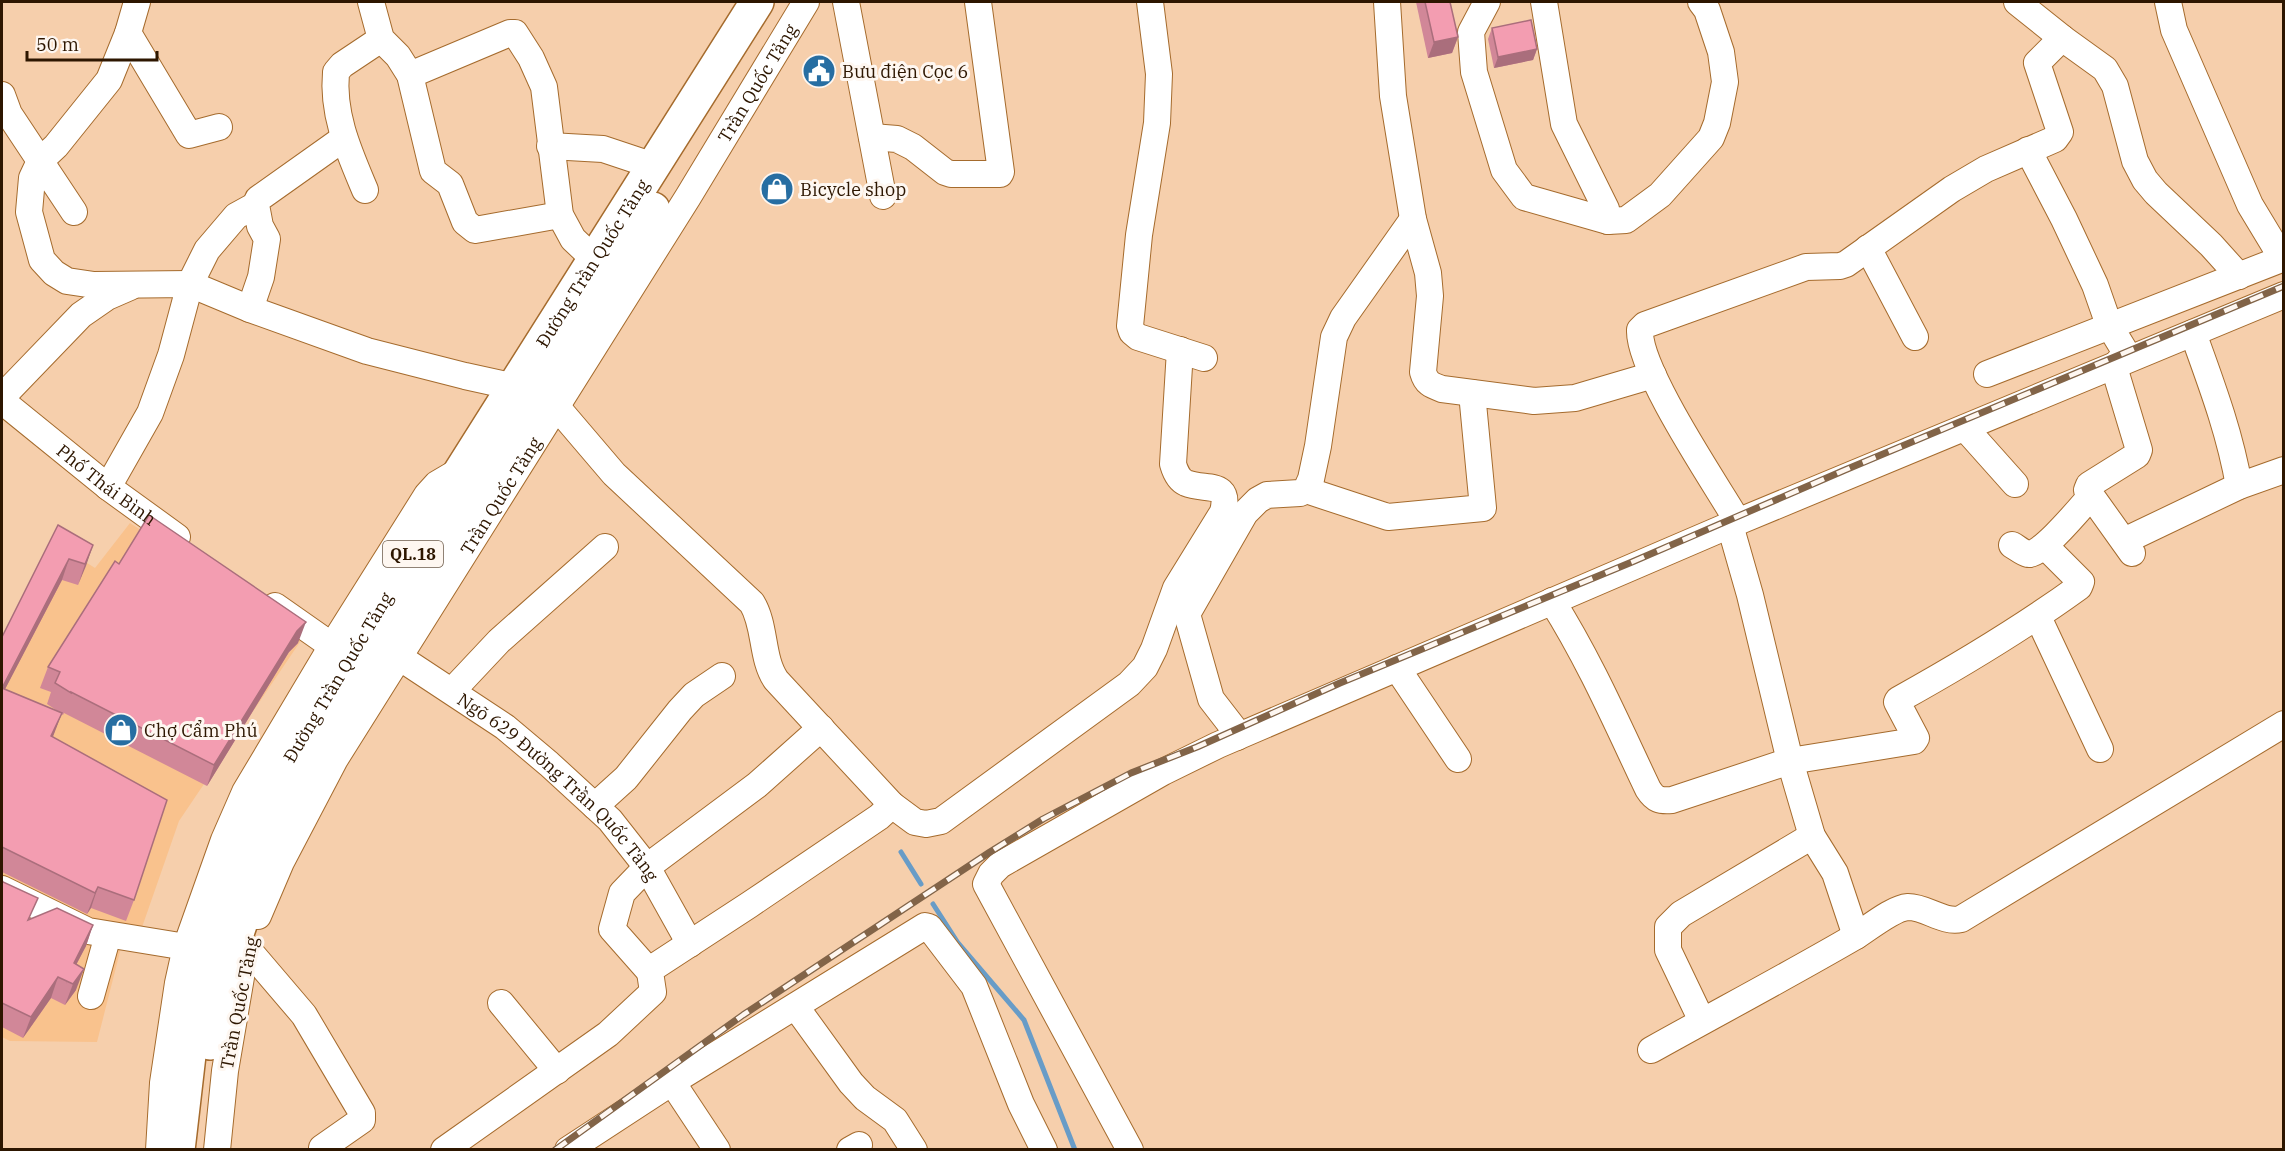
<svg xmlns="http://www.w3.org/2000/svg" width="2285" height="1151" viewBox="0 0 2285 1151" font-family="'IBM Plex Serif',serif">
  <rect width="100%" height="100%" fill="#f6cfac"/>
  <polygon fill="#f9c28d" points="130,523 304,636 179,821 140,933 125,932 97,1042 10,1041 2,1037 2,639 51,540 95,568"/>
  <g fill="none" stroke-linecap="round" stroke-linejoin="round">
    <g stroke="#689cc7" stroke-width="5">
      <polyline points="901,852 921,884"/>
      <polyline points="933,904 958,943 1024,1020 1075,1150"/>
    </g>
    <g stroke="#a56b2d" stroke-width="28">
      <g id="minor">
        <polyline points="137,2 128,33 109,80 56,146 40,161 32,178 29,212 42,260 54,273 67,281 94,285 190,284 250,309 367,351 465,376 515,387"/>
        <polyline points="371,2 381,39 398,56 410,75 433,171 450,184 465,222 475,230 560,215"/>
        <polyline points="846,2 883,196"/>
        <polyline points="1150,2 1159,74 1157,123 1139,235 1130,326 1132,332 1138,337 1204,358"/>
        <path d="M1387,2L1393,96L1413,219L1428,273L1430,296L1423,372C1426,383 1431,385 1442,389L1534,401L1575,398L1653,375"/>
        <polyline points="1487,2 1471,32 1474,72 1504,170 1524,197 1608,221 1626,220 1660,195 1711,138 1717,123 1725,82 1721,52 1707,10 1701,2"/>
        <polyline points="1544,2 1564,124 1606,209 1608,221"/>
        <polyline points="2017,2 2062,38 2105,69 2115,86 2135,161 2145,180 2156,193 2211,245 2239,276"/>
        <polyline points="2168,2 2174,30 2250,205 2282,258"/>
        <polyline points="128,33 189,135 219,127"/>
        <polyline points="410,75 510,33 515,33 531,58 544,87 560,215 573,239 595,260"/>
        <polyline points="2,95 9,114 74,212"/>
        <polyline points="872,137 897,139 913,147 945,172 951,174 1000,174 1001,172 978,2"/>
        <polyline points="550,146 603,149 654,166"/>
        <polyline points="2028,150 2064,219 2095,285 2109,325 2126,353 2114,367 2139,450 2137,455 2089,485 2087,490 2132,553"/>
        <path d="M365,190C349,152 332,115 336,72L342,65L381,39"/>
        <polyline points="1868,248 1915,337"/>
        <polyline points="250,309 261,277 267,239 260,226 256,205 258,199 344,138"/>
        <path d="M2193,333C2211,383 2230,433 2239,486"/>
        <polyline points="1987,374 2284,258"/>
        <polyline points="2,397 81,315 107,297 130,287"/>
        <path id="s1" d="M2,401L108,487L177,537"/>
        <path d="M556,406L614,474L752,603C766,626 761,658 776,680L892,805L915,822L926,824L941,821L1129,684L1145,667L1154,649L1176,588L1223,512C1231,480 1206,491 1186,483C1179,480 1175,471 1173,464L1180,350"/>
        <polyline points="1965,428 2015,484"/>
        <polyline points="108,487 150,413 171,355 190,284 207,250 236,216 256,205"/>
        <polyline points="1306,490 1388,517 1483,508 1472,393"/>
        <polyline points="2124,541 2239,486 2284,470"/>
        <path d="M2012,545C2016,547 2023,553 2028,554C2040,557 2082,506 2091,496"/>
        <path d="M1552,601C1590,661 1618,726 1648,789C1655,800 1660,801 1672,800L1790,761L1914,741L1916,738L1897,702L1898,700C1961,665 2021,629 2079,587L2081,582L2045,546"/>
        <polyline points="275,606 332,646"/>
        <polyline points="2038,617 2100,749"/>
        <path id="s2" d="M399,657L505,727L549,764L610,820L647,867L690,944"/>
        <polyline points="1397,668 1458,759"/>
        <polyline points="452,691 499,641 605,547"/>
        <polyline points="1237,737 1235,730 1211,699 1187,614 1245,513 1258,500 1267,495 1300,493 1306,490 1311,479 1318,446 1334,337 1343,318 1413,219"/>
        <polyline points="595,806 626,778 680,710 694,695 722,676"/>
        <polyline points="2,889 88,931 186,947"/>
        <path id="s3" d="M258,916L281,862L335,759L688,197L806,2"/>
        <path d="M1856,936L1835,873L1812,836L1790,761L1750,595L1730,525L1735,517C1713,480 1638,369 1640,330L1645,325L1806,267L1840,266L1846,264L1952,189L1986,169L2055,139L2060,132L2037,63L2062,38"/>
        <polyline points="246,947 304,1015 362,1113 362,1120 322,1148"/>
        <polyline points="650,972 612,929 622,893 647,867 757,785 821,728"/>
        <polyline points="91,996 108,935"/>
        <polyline points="501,1003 557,1071"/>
        <polyline points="796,1007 851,1083 865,1098 895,1120 914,1150"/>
        <polyline points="1702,1021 1668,950 1668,927 1681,914 1812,836"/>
        <path d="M1651,1050C1719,1012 1789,975 1856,936C1869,928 1893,908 1908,907C1927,907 1942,923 1961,919L2284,724"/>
        <polyline points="672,1082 717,1150"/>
        <polyline points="159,1150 163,1083 178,983 186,947 224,840 245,792 332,646 427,495 437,484 454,474"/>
        <polyline points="217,1150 225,1071 241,977"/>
        <polyline points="444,1150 608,1034 653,992 650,972 651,969 749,905 879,817 892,805"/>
        <polyline points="568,1150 672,1082 925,926 929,927 974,986 1021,1104 1044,1150"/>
        <polyline points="850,1150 859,1145"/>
        <polyline points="1130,1150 986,884 991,874 1000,865 1163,772 1218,745 1730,525 2284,295"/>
      </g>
    </g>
    <g stroke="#a56b2d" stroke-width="36">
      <g id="highway">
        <polyline points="210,1043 235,939 259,870 276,831 332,732 653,209"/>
        <path id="s4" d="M178,1150L197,986L217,911L246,830L462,469L757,2"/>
      </g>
    </g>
    <use href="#minor" stroke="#fff" stroke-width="26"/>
    <use href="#highway" stroke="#fff" stroke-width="33"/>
    <g stroke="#826448" stroke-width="7">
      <polyline id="rail" points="555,1150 743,1015 990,852 1043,819 1131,773 1197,747 1340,683 1632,562 1845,470 2284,286"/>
    </g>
    <use href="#rail" stroke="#fef7f1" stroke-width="4.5" stroke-dasharray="14" stroke-linecap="butt"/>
  </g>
  <g fill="#d18798">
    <polygon points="1416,2 1450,2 1458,37 1452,53 1428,58"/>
    <polygon points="1492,28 1537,49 1533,60 1494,68 1488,39"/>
    <polygon points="58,525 93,545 78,585 62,580 5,689 59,712 47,704 51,692 40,688 48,667 119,564 298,643 289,652 207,786 64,713 63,715 61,714 53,736 134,900 126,921 91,908 87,914 2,872 2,637"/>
    <polygon points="2,880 30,919 93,925 86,946 76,965 76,990 65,1005 51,998 23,1038 2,1027"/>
  </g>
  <g fill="#aa6e7c">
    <polygon points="1458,37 1452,53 1428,58 1434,42"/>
    <polygon points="1537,49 1533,60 1494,68 1498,57"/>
    <polygon points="93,545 86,566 78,585 85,564"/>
    <polygon points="69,559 62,580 2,695 2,689"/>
    <polygon points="306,622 298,643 289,652 207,786 214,765 297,631"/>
    <polygon points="62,713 54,734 44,756 51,736"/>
    <polygon points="98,887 91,908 87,914 95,893"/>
    <polygon points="93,925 86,946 66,984 74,963"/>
    <polygon points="84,969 76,990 65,1005 73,984"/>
    <polygon points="58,977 51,998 23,1038 31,1017"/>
  </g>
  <g fill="#f39db1" stroke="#aa6e7c" stroke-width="1.5">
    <polygon points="1425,2 1450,2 1458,37 1434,42"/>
    <polygon points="1531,20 1537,49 1498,57 1492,28"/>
    <polygon points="149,515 306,622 297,631 214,765 71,692 71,693 55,683 60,672 48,667 115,561 119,564"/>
    <polygon points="58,525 93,545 85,564 69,559 2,688 62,713 51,736 167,800 134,900 98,887 95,893 2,847 2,637"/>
    <polygon points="2,880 3,882 38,898 28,920 57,908 93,925 74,963 84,969 73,984 58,977 31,1017 2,1003"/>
  </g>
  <defs>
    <g id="civic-disc" transform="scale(1.725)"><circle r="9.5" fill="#276ea2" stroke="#fef7f1"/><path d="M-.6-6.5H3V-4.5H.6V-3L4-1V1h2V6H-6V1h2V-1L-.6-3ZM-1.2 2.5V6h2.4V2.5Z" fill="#fff"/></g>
    <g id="shop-disc" transform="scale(1.725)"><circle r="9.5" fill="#276ea2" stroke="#fef7f1"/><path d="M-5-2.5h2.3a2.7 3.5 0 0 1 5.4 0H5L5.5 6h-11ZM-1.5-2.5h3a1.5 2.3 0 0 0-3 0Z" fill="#fff"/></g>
  </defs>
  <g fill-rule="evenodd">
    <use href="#civic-disc" x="819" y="71"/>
    <use href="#shop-disc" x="777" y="189"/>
    <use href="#shop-disc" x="121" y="730"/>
  </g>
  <g text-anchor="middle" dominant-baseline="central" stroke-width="6" stroke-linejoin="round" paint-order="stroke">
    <rect fill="#fef7f1" stroke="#6c5a48" stroke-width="1.5" x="383" y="541" width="60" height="26" rx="4.5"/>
    <g font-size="16" font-weight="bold" fill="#2d1600">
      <text x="413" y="554">QL.18</text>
    </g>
    <g font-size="18" fill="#2d1600" stroke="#fef7f1" text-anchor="start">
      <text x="842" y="71">Bưu điện Cọc 6</text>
      <text x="800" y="189">Bicycle shop</text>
      <text x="144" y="730">Chợ Cẩm Phú</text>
    </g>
    <g font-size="18" fill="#2d1600" stroke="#fef7f1">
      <text stroke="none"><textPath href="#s3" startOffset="972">Trần Quốc Tảng</textPath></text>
      <text stroke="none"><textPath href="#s4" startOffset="993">Đường Trần Quốc Tảng</textPath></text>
      <text stroke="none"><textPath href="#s1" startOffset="134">Phố Thái Bình</textPath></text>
      <text stroke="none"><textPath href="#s3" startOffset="486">Trần Quốc Tảng</textPath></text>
      <text stroke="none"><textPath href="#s4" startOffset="507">Đường Trần Quốc Tảng</textPath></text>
      <text stroke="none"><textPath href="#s2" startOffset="207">Ngõ 629 Đường Trần Quốc Tảng</textPath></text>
      <text transform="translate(239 1003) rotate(-79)">Trần Quốc Tảng</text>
    </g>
  </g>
  <rect width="2285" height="1151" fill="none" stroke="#2d1600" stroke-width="6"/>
  <path d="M27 51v9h130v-9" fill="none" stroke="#2d1600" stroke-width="3"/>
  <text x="36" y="51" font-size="18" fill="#2d1600" stroke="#fef7f1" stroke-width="4.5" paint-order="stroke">50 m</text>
</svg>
